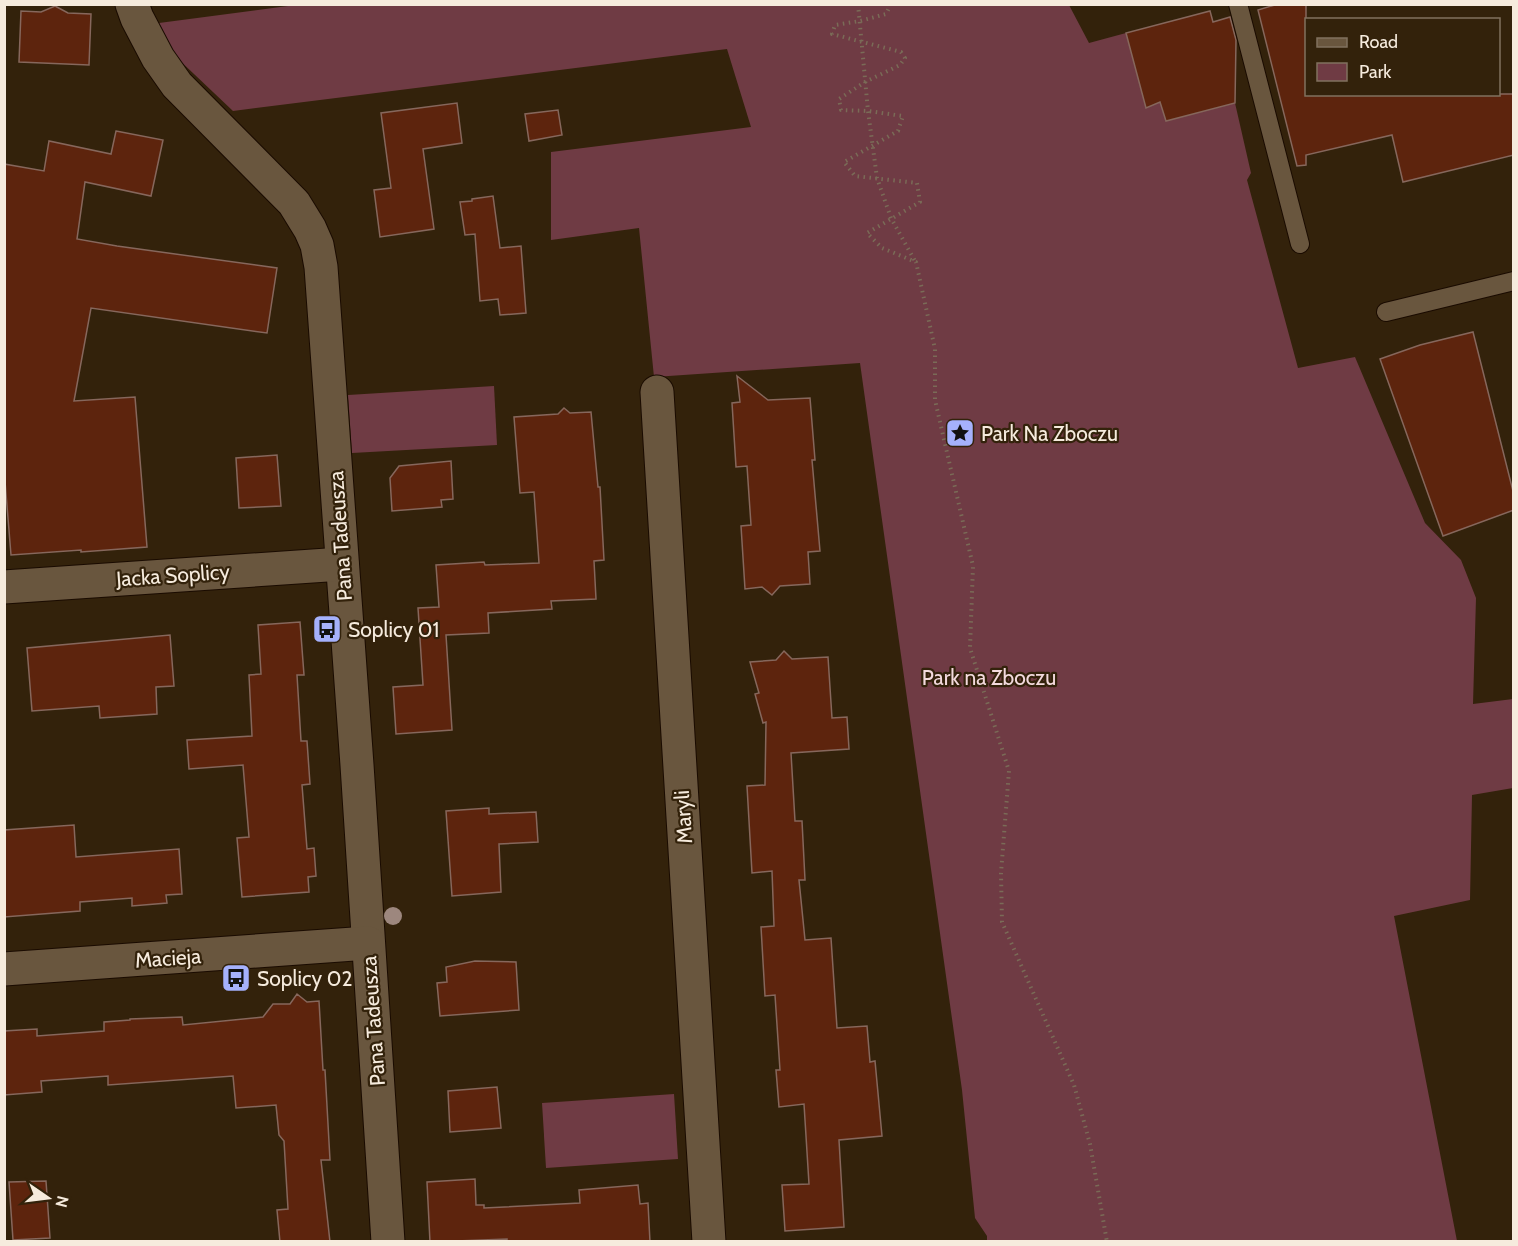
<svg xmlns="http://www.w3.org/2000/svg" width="1518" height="1246" viewBox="0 0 1518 1246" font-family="Cabin,sans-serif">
  <rect width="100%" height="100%" fill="#33220b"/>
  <g fill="#6f3b44">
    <polygon points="303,4 1069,5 1089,43 1126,33 1146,107 1160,102 1166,121 1235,103 1251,173 1247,180 1298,368 1355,357 1425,523 1461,560 1476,598 1473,704 1513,699 1513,788 1472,795 1470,900 1394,916 1457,1241 987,1241 987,1236 975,1218 962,1090 860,363 654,377 639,228 551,240 551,152 751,127 727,49 233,111 175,56 159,23"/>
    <polygon points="494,386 497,445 352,453 348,395"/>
    <polygon points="674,1094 678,1159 546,1168 542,1103"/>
  </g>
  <g fill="#5d240d" stroke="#86675c" stroke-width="1.5">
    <polygon points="1278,4 1306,4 1306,94 1514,94 1514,155 1403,182 1392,135 1306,155 1306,165 1297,166 1258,10"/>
    <polygon points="55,6 68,13 91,14 89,65 19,62 21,11 41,12"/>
    <polygon points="1210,11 1213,22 1230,17 1236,40 1235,103 1166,121 1160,102 1146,108 1126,33"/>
    <polygon points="457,103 462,143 423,149 434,229 380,237 374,190 391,188 381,113"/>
    <polygon points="558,110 562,135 529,141 525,114"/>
    <polygon points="116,131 163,140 151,196 85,182 77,239 117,246 277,268 267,333 91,308 74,401 135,397 147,547 81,552 81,550 11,555 4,469 4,164 44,171 49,141 111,154"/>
    <polygon points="493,196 500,248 521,246 526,313 500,315 498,299 480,301 475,234 465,235 460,202 472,201 472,199"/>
    <polygon points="1473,332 1514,495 1514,510 1443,536 1380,359 1420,345"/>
    <polygon points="737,376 768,400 810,398 815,460 812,460 820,551 808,552 810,584 780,586 772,595 762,587 745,589 741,526 751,525 747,466 736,467 732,403 740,402"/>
    <polygon points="564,408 570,413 591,412 598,487 600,487 604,560 594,561 596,599 551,601 552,609 488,613 489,633 446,635 452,730 396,734 393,687 423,685 418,608 439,607 436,565 484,562 485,565 539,563 534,492 520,493 514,417 558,414"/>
    <polygon points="277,455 281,506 239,508 236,458"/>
    <polygon points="451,461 453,499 441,500 442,507 392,511 390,478 399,466"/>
    <polygon points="300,622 304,675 297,675 301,741 307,741 310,784 302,785 307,849 314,848 316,876 308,877 309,892 242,897 237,838 249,837 243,765 189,769 187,740 252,736 249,675 261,674 258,625"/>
    <polygon points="170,635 174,686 156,687 157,714 100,718 99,706 32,711 27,648"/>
    <polygon points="784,651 792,659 828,657 832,718 847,717 849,749 791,753 795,821 802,821 805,880 799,880 805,940 831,938 837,1028 867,1026 870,1062 875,1061 882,1136 839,1140 844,1227 785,1231 782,1185 809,1184 804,1104 779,1107 776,1070 780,1070 775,995 765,996 761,927 774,926 772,871 752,873 747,786 765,785 766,722 763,723 755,694 759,693 750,662 776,660"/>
    <polygon points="489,808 489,814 536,812 538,842 499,844 501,892 452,896 446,811"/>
    <polygon points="74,825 76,857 179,849 182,894 166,895 167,903 132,906 132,898 80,902 80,911 4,917 4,830"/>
    <polygon points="475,961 516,962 519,1010 440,1016 437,983 447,982 446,967"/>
    <polygon points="297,994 307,1002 319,1001 323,1070 325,1070 330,1160 321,1160 330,1242 280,1242 277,1210 288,1209 284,1141 279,1135 276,1105 236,1108 233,1076 108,1085 108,1076 41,1081 42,1092 4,1095 4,1031 37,1029 37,1036 104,1031 104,1022 130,1020 130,1019 182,1017 183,1025 263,1017 273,1004 290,1004"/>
    <polygon points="497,1087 501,1128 450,1132 448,1091"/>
    <polygon points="475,1179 476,1205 484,1205 484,1208 580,1203 579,1190 638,1185 640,1204 648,1203 650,1242 507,1242 507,1239 430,1242 427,1182"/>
    <polygon points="46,1181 50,1238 13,1240 9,1182"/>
  </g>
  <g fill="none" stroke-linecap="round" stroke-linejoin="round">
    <g stroke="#1a0b00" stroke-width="20">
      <g id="lane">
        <polyline points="1238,4 1300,244"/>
        <polyline points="1386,312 1514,281"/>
      </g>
    </g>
    <g stroke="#1a0b00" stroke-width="35">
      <g id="street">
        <polyline points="132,4 137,18 158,58 177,85 294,203 310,229 317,245 321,267 357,765 388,1242"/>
        <polyline points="657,392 709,1242"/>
        <polyline points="4,587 342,564"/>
        <polyline points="4,969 368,943"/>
      </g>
    </g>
    <g stroke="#7a6b57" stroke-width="4" stroke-dasharray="1.5 4.5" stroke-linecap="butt">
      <polyline points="858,4 868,111 877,178 891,218 915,261"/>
      <polyline points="889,4 890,6 886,14 860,21 835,25 832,34 901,52 905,58 900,65 865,82 839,99 841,110 868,111 903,116 898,131 844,162 855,176 917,183 920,202 867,233 882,248 916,262 935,349 935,400 973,566 970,648 1009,771 1001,873 1002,922 1074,1085 1090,1144 1107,1242"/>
    </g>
    <use href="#lane" stroke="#69563e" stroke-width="18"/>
    <use href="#street" stroke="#69563e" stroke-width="33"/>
  </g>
  <circle fill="#9d877e" cx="393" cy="916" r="9"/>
  <defs>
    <g id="sight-square" transform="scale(1.5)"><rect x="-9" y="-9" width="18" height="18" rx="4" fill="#a5b1fc" stroke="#33220b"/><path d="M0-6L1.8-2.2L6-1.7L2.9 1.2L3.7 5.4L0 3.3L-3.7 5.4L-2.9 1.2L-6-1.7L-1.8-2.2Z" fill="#111"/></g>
    <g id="bus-square" transform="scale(1.5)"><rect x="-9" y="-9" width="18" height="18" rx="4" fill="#a5b1fc" stroke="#33220b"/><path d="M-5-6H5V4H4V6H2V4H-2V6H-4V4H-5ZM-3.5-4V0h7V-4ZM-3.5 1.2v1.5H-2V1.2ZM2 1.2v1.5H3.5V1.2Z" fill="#111"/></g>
  </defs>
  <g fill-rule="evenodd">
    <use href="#sight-square" x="960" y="433"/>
    <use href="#bus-square" x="327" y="629"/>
    <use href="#bus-square" x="236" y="978"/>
  </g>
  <g text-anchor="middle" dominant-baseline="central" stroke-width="4.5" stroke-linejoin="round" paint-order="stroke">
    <g font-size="21" fill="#f6ebdd" stroke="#33220b" text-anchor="start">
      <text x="981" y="433">Park Na Zboczu</text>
      <text x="348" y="629">Soplicy 01</text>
      <text x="257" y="978">Soplicy 02</text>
    </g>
    <g font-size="21" fill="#f6ebdd" stroke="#33220b">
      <text transform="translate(340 536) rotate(-94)">Pana Tadeusza</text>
      <text transform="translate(173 575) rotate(-4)">Jacka Soplicy</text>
      <text transform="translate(683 817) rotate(-94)">Maryli</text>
      <text transform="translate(168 958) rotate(-4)">Macieja</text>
      <text transform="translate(373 1021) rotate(-94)">Pana Tadeusza</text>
    </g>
    <g font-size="21" fill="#f3dadd" stroke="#33220b">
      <text x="989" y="677">Park na Zboczu</text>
    </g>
  </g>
  <rect width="1518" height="1246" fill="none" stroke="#f6ebdd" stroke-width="12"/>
  <rect x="1305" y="18" width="195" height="78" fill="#33220b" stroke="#81725f" stroke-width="1.5"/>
  <rect x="1317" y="38" width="30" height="9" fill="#69563e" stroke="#81725f" stroke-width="1.5"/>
  <text x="1359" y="48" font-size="18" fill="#f6ebdd">Road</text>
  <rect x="1317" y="63" width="30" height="18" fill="#6f3b44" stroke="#81725f" stroke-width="1.5"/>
  <text x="1359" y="78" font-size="18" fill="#f6ebdd">Park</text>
  <g transform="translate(48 1198) rotate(104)" stroke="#33220b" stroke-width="4.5" paint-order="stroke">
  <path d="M0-4.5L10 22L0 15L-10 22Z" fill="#f6ebdd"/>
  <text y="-9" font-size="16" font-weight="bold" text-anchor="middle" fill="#f6ebdd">N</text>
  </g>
</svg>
